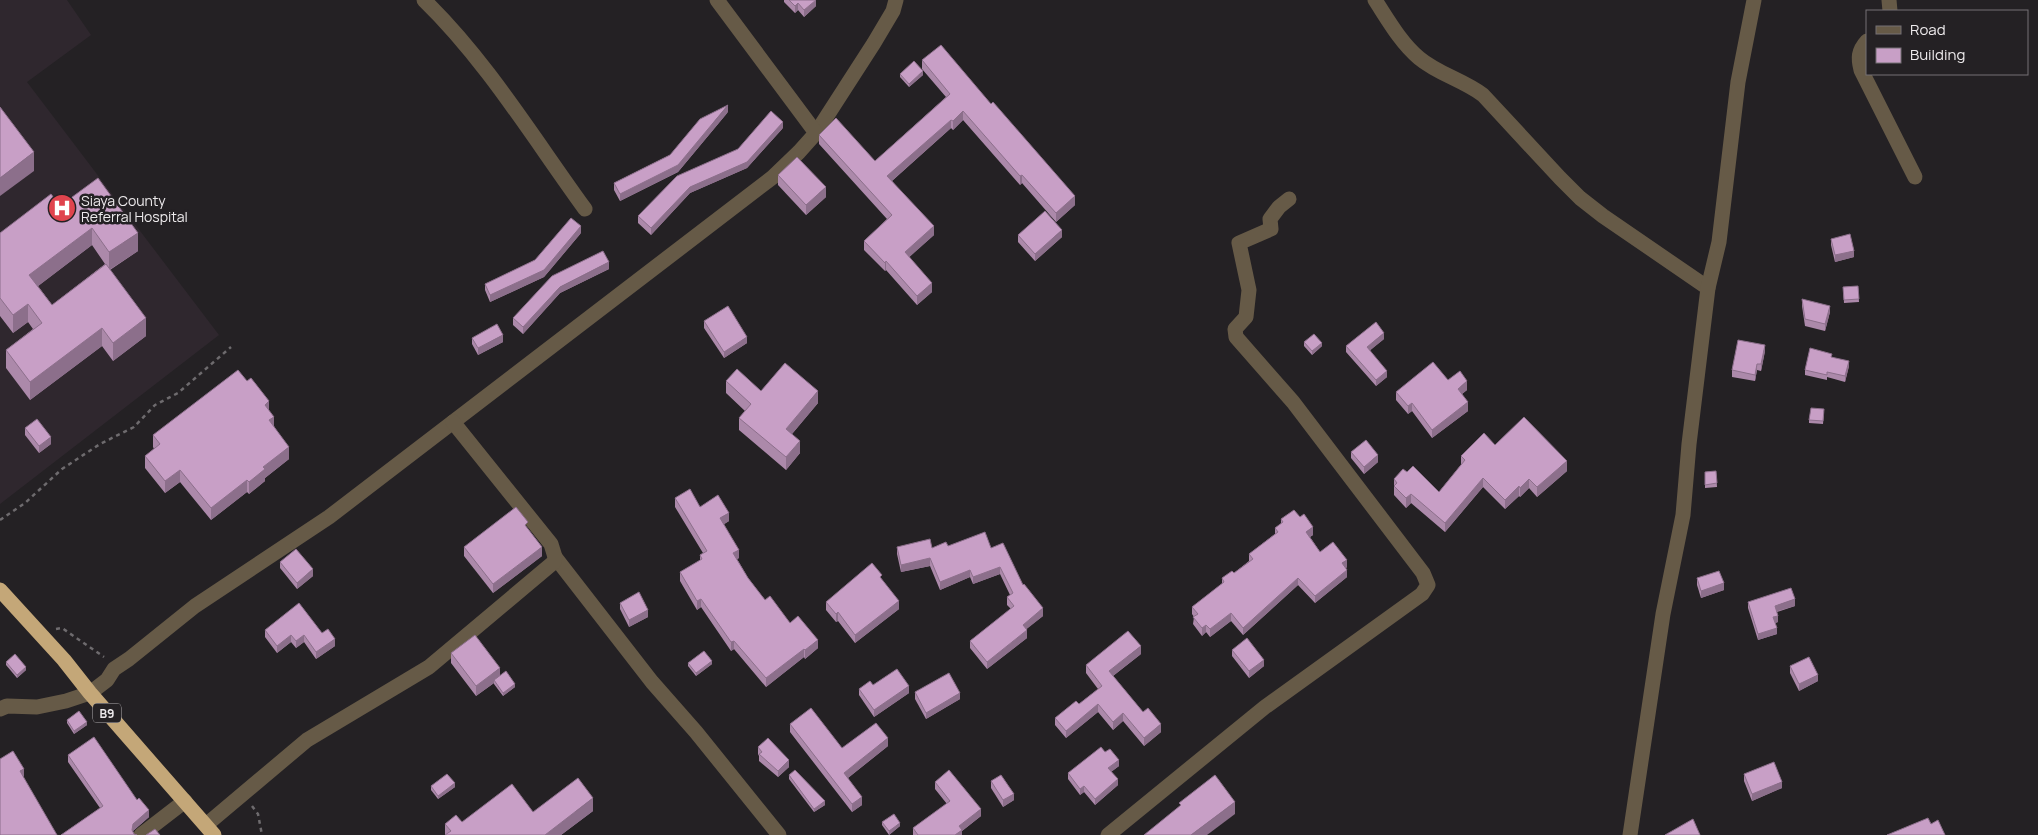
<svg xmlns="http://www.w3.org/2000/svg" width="2038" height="835" viewBox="0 0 2038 835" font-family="Manrope,sans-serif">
  <rect width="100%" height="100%" fill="#242124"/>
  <polygon fill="#2f272e" points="0,0 67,0 91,35 27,82 219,335 0,504"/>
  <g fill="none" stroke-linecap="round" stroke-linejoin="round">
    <g stroke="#6e6b6e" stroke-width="2.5" stroke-dasharray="4 4" stroke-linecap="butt">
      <polyline points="0,520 25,503 62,469 100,444 134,427 155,405 178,393 231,347"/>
      <polyline points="56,629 62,628 104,657"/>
      <polyline points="252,806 258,814 262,835"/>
    </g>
    <g stroke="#665a47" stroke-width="15">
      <path d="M424,0C486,60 534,139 585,209"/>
      <path d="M1375,0C1388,20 1401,43 1419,58C1438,74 1463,80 1483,95L1560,178L1580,198L1603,216L1708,288"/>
      <polyline points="1889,0 1890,11"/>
      <path d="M1867,41C1858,51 1858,58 1861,70L1915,177"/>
      <polyline points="816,133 874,43 893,11 896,0"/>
      <polyline points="555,557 652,682 696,732 779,835"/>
      <polyline points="0,709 7,706 37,707 66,701 90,693 107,680 114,669 129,659 195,606 329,517 773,177 799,152 816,133 717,0"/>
      <polyline points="206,825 307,740 429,667 554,562 555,557 551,544 453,422"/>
      <polyline points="141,835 185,801"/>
      <polyline points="1108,835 1265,707 1422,594 1428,585 1423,573 1293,402 1236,337 1235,329 1246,317 1249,290 1239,243 1271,229 1270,219 1279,207 1289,199"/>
      <polyline points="1630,835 1663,614 1683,515 1689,444 1708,288 1719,242 1738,82 1754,0"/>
    </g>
    <polyline stroke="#c4a778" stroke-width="15" points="0,590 64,660 90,693 214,835"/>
  </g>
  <g fill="#ac89aa" fill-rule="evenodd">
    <polygon points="784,0 816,0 816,6 804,17 798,10 795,13 784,2"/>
    <polygon points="922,60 1075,205 1056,222 1022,183 1020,185 963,120 953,130 951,128 892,181 934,235 909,257 932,292 917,305 886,270 885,271 864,250 864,241 887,219 819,144 819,135 875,161 946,97 922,69"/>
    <polygon points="900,74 923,75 909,87 900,77"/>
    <polygon points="728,112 678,172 620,201 614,190 614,183 670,155"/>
    <polygon points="783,128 747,168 690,193 651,235 638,223 638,216"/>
    <polygon points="778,175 826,197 806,215 778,185"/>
    <path d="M60,206L138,251L110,270L146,336L113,361L102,346L30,400L6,368V350L33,329L28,322L13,333L0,316V233ZM92,245L105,264L52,305L38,286Z"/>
    <polygon points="581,233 544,277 490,302 485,290 485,284 535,260"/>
    <polygon points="1018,235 1062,237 1035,261 1018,242"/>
    <polygon points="1831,239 1854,257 1835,262 1831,245"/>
    <polygon points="609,262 609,269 560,293 523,334 513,325 513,318"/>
    <polygon points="1858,286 1859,302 1844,303 1843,287"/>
    <polygon points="1802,299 1830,312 1825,331 1805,326 1802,306"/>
    <polygon points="704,321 747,343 724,358 704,328"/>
    <polygon points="472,338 503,342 478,355 472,344"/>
    <polygon points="1384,339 1370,350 1387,377 1376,386 1346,352 1346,346"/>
    <polygon points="1304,342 1322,346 1312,355 1304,346"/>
    <polygon points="1765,351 1761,371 1757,370 1755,381 1732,377 1732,370"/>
    <polygon points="1832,357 1849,366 1845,382 1827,377 1827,380 1805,375 1805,370"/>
    <polygon points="1448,380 1467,390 1462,394 1468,411 1432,438 1412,411 1408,414 1396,400 1396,392"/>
    <polygon points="726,381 761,391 818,403 792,434 800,453 786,470 739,430 739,418 745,411 726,393"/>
    <polygon points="269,411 274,426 289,459 265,478 265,481 249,494 247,492 211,520 180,482 165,493 145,468 145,456 154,449 153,447 153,435"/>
    <polygon points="1824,412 1823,424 1809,423 1809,420"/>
    <polygon points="25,428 51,444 39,453 25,435"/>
    <polygon points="1495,445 1567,471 1537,497 1529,488 1520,497 1519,496 1505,509 1483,487 1445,532 1411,503 1406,508 1394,495 1394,479 1407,472 1439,492 1461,465 1461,456"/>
    <polygon points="1351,452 1378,462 1364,474 1351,458"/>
    <polygon points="1716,471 1717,487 1705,488 1705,472"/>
    <polygon points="675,498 700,507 729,521 724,524 739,558 737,559 748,578 765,600 818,648 805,659 804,657 766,687 734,649 731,651 701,607 697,610 680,581 680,572 700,561 700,555 703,553 675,507"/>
    <polygon points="1281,519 1313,535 1310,537 1320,552 1347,567 1346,568 1347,577 1315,603 1298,585 1243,635 1231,621 1210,637 1206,632 1202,636 1193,624 1194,617 1192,614 1192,607 1222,584 1222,578 1234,573 1249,561 1249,554 1275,534 1275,528 1281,524"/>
    <polygon points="528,529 542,556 493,593 464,556 464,547"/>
    <polygon points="948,546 991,548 1023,585 1043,616 1026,629 1027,638 987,669 970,648 970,641 1011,609 1007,605 1007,597 1010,595 1000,574 973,584 970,577 940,590 930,566 901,572 897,554 897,547 932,548"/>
    <polygon points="280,562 313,576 297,589 280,568"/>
    <polygon points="1697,578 1724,590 1701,598 1697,585"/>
    <polygon points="882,580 899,609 855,643 838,621 836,622 826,610 826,602"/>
    <polygon points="1748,602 1795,606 1777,612 1778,622 1775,623 1777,634 1758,640 1748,608"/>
    <polygon points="620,603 648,617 629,627 620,609"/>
    <polygon points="265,630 322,633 335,646 316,659 304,642 296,648 291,642 277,653 265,637"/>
    <polygon points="1232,650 1264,666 1249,678 1232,656"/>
    <polygon points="451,653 500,676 515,687 503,696 494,684 494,683 476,696 451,663"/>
    <polygon points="1141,654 1113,676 1143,712 1161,732 1144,746 1123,721 1113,730 1098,712 1066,738 1055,725 1055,718 1079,704 1098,689 1086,673 1086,665"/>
    <polygon points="6,662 26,670 17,678 6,665"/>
    <polygon points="688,663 712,664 696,676 688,666"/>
    <polygon points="1790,666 1818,681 1799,691 1790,673"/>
    <polygon points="873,685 909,693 874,717 859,695 859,689"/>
    <polygon points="915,692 960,699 926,719 915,699"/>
    <polygon points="67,720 87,725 74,734 67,723"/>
    <polygon points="790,724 842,748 888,746 848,778 862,805 852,812 790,732"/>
    <polygon points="758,747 789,767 778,777 759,761 759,756 758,754"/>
    <polygon points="1105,752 1119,766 1111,772 1118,785 1095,805 1084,792 1080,795 1068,779 1068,773"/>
    <polygon points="68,755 149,817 133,831 134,834 61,835 100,808 68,762"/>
    <polygon points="1744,774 1782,788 1752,801 1744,781"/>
    <polygon points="789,775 825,805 814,812 789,779"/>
    <polygon points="991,781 1014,800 1003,807 991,788"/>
    <polygon points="935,782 981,816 962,831 962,835 913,835 913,828 947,804 935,789"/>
    <polygon points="431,786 455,787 438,799 431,790"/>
    <polygon points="593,811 561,835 445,835 445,824 462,822 533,812"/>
    <polygon points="882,822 900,826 889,835 882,825"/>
  </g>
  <g fill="#8c6f8b">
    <polygon points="816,0 816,6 804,17 804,10"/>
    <polygon points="798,3 798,10 795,13 795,6"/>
    <polygon points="923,71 923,75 909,87 909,84"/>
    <polygon points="728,105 728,112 678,172 620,201 620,194 678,165"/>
    <polygon points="963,111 963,120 953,130 953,121"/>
    <polygon points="951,120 951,128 887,185 887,176"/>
    <polygon points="783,122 783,128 747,168 690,193 651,235 651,228 690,187"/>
    <polygon points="34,152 34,171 0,196 0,178"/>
    <polygon points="1022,175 1022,183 1020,185 1020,176"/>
    <polygon points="826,187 826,197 806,215 806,205"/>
    <polygon points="1075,196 1075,205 1056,222 1056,213"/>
    <polygon points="581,226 581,233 544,277 490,302 490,295"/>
    <polygon points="934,226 934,235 905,261 905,252"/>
    <polygon points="92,228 92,245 29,293 29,275"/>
    <polygon points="1062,230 1062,237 1035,261 1035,254"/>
    <polygon points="138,233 138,251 109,270 109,252"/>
    <polygon points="1854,251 1854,257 1835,262 1835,255"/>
    <polygon points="886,261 886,270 885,271 885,263"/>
    <polygon points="609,262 609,269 560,293 523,334 523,327 560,287"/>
    <polygon points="932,283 932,292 917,305 917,296"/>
    <polygon points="28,304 28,322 13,333 13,315"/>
    <polygon points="1830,306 1830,312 1825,331 1825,324"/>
    <polygon points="146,318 146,336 113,361 113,343"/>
    <polygon points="102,328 102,346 30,400 30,382"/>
    <polygon points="1384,333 1384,339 1367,353 1367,347"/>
    <polygon points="503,335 503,342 478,355 478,348"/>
    <polygon points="747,337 747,343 724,358 724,352"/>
    <polygon points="1322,343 1322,346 1312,355 1312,351"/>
    <polygon points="1765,345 1765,351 1761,371 1761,364"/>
    <polygon points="1849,361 1849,366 1845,382 1845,376"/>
    <polygon points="1757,364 1757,370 1755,381 1755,375"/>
    <polygon points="1387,371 1387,377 1376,386 1376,380"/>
    <polygon points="1467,381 1467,390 1458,397 1458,389"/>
    <polygon points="818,391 818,403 786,441 786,429"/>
    <polygon points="269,401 269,413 265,405"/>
    <polygon points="1468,402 1468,411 1432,438 1432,430"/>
    <polygon points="1412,403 1412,411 1408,414 1408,406"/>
    <polygon points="274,417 274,428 269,420"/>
    <polygon points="51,437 51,444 39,453 39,446"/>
    <polygon points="800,441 800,453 786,470 786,457"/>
    <polygon points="289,447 289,459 265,478 265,481 249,494 249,482 263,467"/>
    <polygon points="1378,455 1378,462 1364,474 1364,467"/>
    <polygon points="1567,461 1567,471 1537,497 1537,487"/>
    <polygon points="180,470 180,482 165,493 165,481"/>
    <polygon points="1483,478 1483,487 1445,532 1445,523"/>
    <polygon points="1529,479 1529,488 1520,497 1520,488"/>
    <polygon points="247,480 247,492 211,520 211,508"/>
    <polygon points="1519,486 1519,496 1505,509 1505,500"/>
    <polygon points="1411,494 1411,503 1406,508 1406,498"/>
    <polygon points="729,513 729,521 720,527 720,518"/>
    <polygon points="1313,527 1313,535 1306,539 1306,532"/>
    <polygon points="542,547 542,556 493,593 493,584"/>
    <polygon points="739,550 739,558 733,561 733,553"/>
    <polygon points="930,558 930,566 901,572 901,565"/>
    <polygon points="1347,560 1347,567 1342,571 1342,563"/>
    <polygon points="1000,567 1000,574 973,584 973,577"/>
    <polygon points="313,569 313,576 297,589 297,583"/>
    <polygon points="970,570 970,577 940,590 940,582"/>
    <polygon points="1347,570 1347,577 1315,603 1315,596"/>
    <polygon points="1298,578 1298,585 1243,635 1243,628"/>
    <polygon points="1724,583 1724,590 1701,598 1701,591"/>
    <polygon points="701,599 701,607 697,610 697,601"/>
    <polygon points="1795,599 1795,606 1775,612 1775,606"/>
    <polygon points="899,601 899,609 855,643 855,635"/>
    <polygon points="1043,608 1043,616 1023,632 1023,625"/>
    <polygon points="648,610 648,617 629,627 629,620"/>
    <polygon points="838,612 838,621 836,622 836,614"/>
    <polygon points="1231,613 1231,621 1210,637 1210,629"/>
    <polygon points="1778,616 1778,622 1773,624 1773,617"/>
    <polygon points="1206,625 1206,632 1202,636 1202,628"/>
    <polygon points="1777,628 1777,634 1758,640 1758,634"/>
    <polygon points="1027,630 1027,638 987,669 987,662"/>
    <polygon points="291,635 291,642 277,653 277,646"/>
    <polygon points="304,635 304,642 296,648 296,641"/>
    <polygon points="335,639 335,646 316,659 316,652"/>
    <polygon points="818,640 818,648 805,659 805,650"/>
    <polygon points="734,641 734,649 731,651 731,642"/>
    <polygon points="1141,646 1141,654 1109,679 1109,671"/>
    <polygon points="804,649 804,657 766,687 766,678"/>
    <polygon points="1264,660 1264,666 1249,678 1249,671"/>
    <polygon points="712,661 712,664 696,676 696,673"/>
    <polygon points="26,667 26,670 17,678 17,675"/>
    <polygon points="500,668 500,678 494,680 494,683 476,696 476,686"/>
    <polygon points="1818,675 1818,681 1799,691 1799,684"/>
    <polygon points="515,684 515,687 503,696 503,693"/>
    <polygon points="909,686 909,693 874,717 874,710"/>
    <polygon points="960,693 960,699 926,719 926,713"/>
    <polygon points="1098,704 1098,712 1066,738 1066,731"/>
    <polygon points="1123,713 1123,721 1113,730 1113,722"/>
    <polygon points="87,722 87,725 74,734 74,731"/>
    <polygon points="1161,724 1161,732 1144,746 1144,738"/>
    <polygon points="888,738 888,746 844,781 844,773"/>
    <polygon points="789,760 789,767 778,777 778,771"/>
    <polygon points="1119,760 1119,766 1108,774 1108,768"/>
    <polygon points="24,769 24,776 20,778 20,771"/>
    <polygon points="1118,779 1118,785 1095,805 1095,799"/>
    <polygon points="1782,782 1782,788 1752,801 1752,794"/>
    <polygon points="455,783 455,787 438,799 438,796"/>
    <polygon points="1084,786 1084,792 1080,795 1080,789"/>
    <polygon points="1014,794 1014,800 1003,807 1003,800"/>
    <polygon points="862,797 862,805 852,812 852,804"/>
    <polygon points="593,798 593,811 561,835 545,835"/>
    <polygon points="825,801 825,805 814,812 814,809"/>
    <polygon points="1235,802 1235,814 1207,835 1191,835"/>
    <polygon points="981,809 981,816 962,831 962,835 955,835 959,826"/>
    <polygon points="149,810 149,817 133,831 132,830 133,824"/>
    <polygon points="900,823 900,826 889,835 889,831"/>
  </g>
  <g fill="#c89fc6" stroke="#8c6f8b">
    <polygon points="789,0 816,0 804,10 798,3 795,6"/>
    <polygon points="941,45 991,104 993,102 1075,196 1056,213 1022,175 1020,176 963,111 953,121 951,120 887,176 934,226 905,252 932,283 917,296 886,261 885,263 864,241 892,215 819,135 836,118 875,161 950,94 922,60"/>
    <polygon points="914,61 923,71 909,84 900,74"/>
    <polygon points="728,105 678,165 620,194 614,183 670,155 700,119"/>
    <polygon points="0,107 34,152 0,178"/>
    <polygon points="771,111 783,122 747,162 690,187 651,228 638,216 677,176 738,149"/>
    <polygon points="797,157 826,187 806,205 778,175"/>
    <polygon points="98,178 138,233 109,252 92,228 29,275 52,305 106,264 146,318 113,343 102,328 30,382 6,350 42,323 28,304 13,315 0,298 0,233 51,194 60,206"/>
    <polygon points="1045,211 1062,230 1035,254 1018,235"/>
    <polygon points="571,218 581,226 544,270 490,295 485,284 535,260"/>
    <polygon points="1850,234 1854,251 1835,255 1831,239"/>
    <polygon points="603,251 609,262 560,287 523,327 513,318 552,276"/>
    <polygon points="1858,286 1859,299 1844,300 1843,287"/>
    <polygon points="1802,299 1830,306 1825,324 1805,319"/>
    <polygon points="728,306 747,337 724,352 704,321"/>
    <polygon points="1376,322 1384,333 1367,347 1387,371 1376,380 1346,346"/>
    <polygon points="497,324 503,335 478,348 472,338"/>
    <polygon points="1314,334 1322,343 1312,351 1304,342"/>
    <polygon points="1738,340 1765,345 1761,364 1757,364 1755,375 1732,370"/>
    <polygon points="1810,348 1832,354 1831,357 1849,361 1845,376 1827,372 1827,375 1805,370"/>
    <polygon points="1433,362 1448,380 1460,371 1467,381 1458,389 1468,402 1432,430 1412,403 1408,406 1396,392"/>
    <polygon points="785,363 818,391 786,429 800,441 786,457 739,418 751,404 726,381 737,369 761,391"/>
    <polygon points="238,370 247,381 251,378 269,401 265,405 274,417 269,420 289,447 263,467 265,469 249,482 247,480 211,508 180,470 165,481 145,456 160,444 153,435"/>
    <polygon points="1811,408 1824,409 1823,421 1809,420"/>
    <polygon points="1524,417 1567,461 1537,487 1529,479 1520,488 1519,486 1505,500 1483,478 1445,523 1411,494 1406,498 1394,486 1397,483 1394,479 1403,469 1407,472 1413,466 1439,492 1465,460 1461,456 1484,433 1495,445"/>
    <polygon points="37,419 51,437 39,446 25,428"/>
    <polygon points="1366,440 1378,455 1364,467 1351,452"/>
    <polygon points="1716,471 1717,483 1705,485 1705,472"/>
    <polygon points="690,489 700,507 718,495 729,513 720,518 739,550 733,553 748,578 765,600 770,596 790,623 798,616 818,640 805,650 804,649 766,678 734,641 731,642 701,599 697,601 680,572 702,559 700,555 707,551 675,498"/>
    <polygon points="516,507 528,522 525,525 542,547 493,584 464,547"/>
    <polygon points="1294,510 1300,517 1304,514 1313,527 1306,532 1320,552 1333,542 1347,560 1342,563 1347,570 1315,596 1298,578 1243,628 1231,613 1210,629 1206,625 1202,628 1193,617 1198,614 1192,607 1224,582 1222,578 1232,571 1234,573 1253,559 1249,554 1278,532 1275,528 1283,522 1281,519"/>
    <polygon points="985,532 991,548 1003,543 1023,585 1024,584 1043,608 1023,625 1027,630 987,662 970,641 1014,606 1007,597 1013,593 1000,567 973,577 970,570 940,582 930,558 901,565 897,547 930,539 932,548 946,542 948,546"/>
    <polygon points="296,549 313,569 297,583 280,562"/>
    <polygon points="872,563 882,575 880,577 899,601 855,635 838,612 836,614 826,602"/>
    <polygon points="1719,571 1724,583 1701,591 1697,578"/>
    <polygon points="1791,588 1795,599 1775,606 1778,616 1773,617 1777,628 1758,634 1748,602"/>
    <polygon points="639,592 648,610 629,620 620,603"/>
    <polygon points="299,603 322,633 328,629 335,639 316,652 304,635 296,641 291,635 277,646 265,630"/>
    <polygon points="1128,631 1141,646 1109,671 1143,712 1148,708 1161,724 1144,738 1123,713 1113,722 1098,704 1066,731 1055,718 1076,701 1079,704 1102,686 1086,665"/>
    <polygon points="475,635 500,668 476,686 451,653"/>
    <polygon points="1247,638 1264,660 1249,671 1232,650"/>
    <polygon points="704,651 712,661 696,673 688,663"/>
    <polygon points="15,654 26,667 17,675 6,662"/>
    <polygon points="1809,657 1818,675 1799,684 1790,666"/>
    <polygon points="897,669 909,686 874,710 859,689 870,681 873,685"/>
    <polygon points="506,671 515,684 503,693 494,680"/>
    <polygon points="949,673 960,693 926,713 915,692"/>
    <polygon points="811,708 842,748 876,723 888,738 844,773 862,797 852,804 790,724"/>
    <polygon points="79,711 87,722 74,731 67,720"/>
    <polygon points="94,737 137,800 139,798 149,810 133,824 132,830 134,834 137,835 61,835 103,806 68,755"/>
    <polygon points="768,738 789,760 778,771 759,754 762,752 758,747"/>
    <polygon points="1101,747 1105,752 1110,749 1119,760 1108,768 1118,779 1095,799 1084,786 1080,789 1068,773"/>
    <polygon points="13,751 24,769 20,771 57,835 0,835 0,759"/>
    <polygon points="1774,762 1782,782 1752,794 1744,774"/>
    <polygon points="795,770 825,801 814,809 789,775"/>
    <polygon points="949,770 981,809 959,826 962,830 955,835 918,835 913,828 950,801 935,782"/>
    <polygon points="447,774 455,783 438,796 431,786"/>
    <polygon points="1001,775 1014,794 1003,800 991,781"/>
    <polygon points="1215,775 1235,802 1191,835 1144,835 1181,805 1179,803"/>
    <polygon points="578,778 593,798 545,835 445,835 451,831 445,824 456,815 462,822 512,784 533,812"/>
    <polygon points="894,814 900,823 889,831 882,822"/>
    <polygon points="1928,818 1931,824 1938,820 1945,835 1887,835"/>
    <polygon points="1693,819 1700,835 1665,835"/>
    <polygon points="155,829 160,835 146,835"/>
  </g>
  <defs>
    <g id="hospital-disc" transform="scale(1.4375)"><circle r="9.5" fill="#e0444e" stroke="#242124"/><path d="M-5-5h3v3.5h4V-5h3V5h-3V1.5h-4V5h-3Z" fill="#fff"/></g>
  </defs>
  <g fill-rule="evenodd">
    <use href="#hospital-disc" x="62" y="208"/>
  </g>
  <g text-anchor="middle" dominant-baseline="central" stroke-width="5" stroke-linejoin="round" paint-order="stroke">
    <rect fill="#242124" stroke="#b1aeb0" stroke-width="1" x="93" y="703.5" width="28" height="19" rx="4"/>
    <g font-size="12" font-weight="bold" fill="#edeaec">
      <text x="107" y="713">B9</text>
    </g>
    <g font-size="14" fill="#edeaec" stroke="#242124" text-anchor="start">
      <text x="81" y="200">Siaya County<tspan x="81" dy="16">Referral Hospital</tspan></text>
    </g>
  </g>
  <rect x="1866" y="10" width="162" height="65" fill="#242124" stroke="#747174"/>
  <rect x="1876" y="26" width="25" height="8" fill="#665a47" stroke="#747174"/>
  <text x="1910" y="35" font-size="15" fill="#edeaec">Road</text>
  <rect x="1876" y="48" width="25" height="15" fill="#c89fc6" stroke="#747174"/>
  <text x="1910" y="60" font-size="15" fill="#edeaec">Building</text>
</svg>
